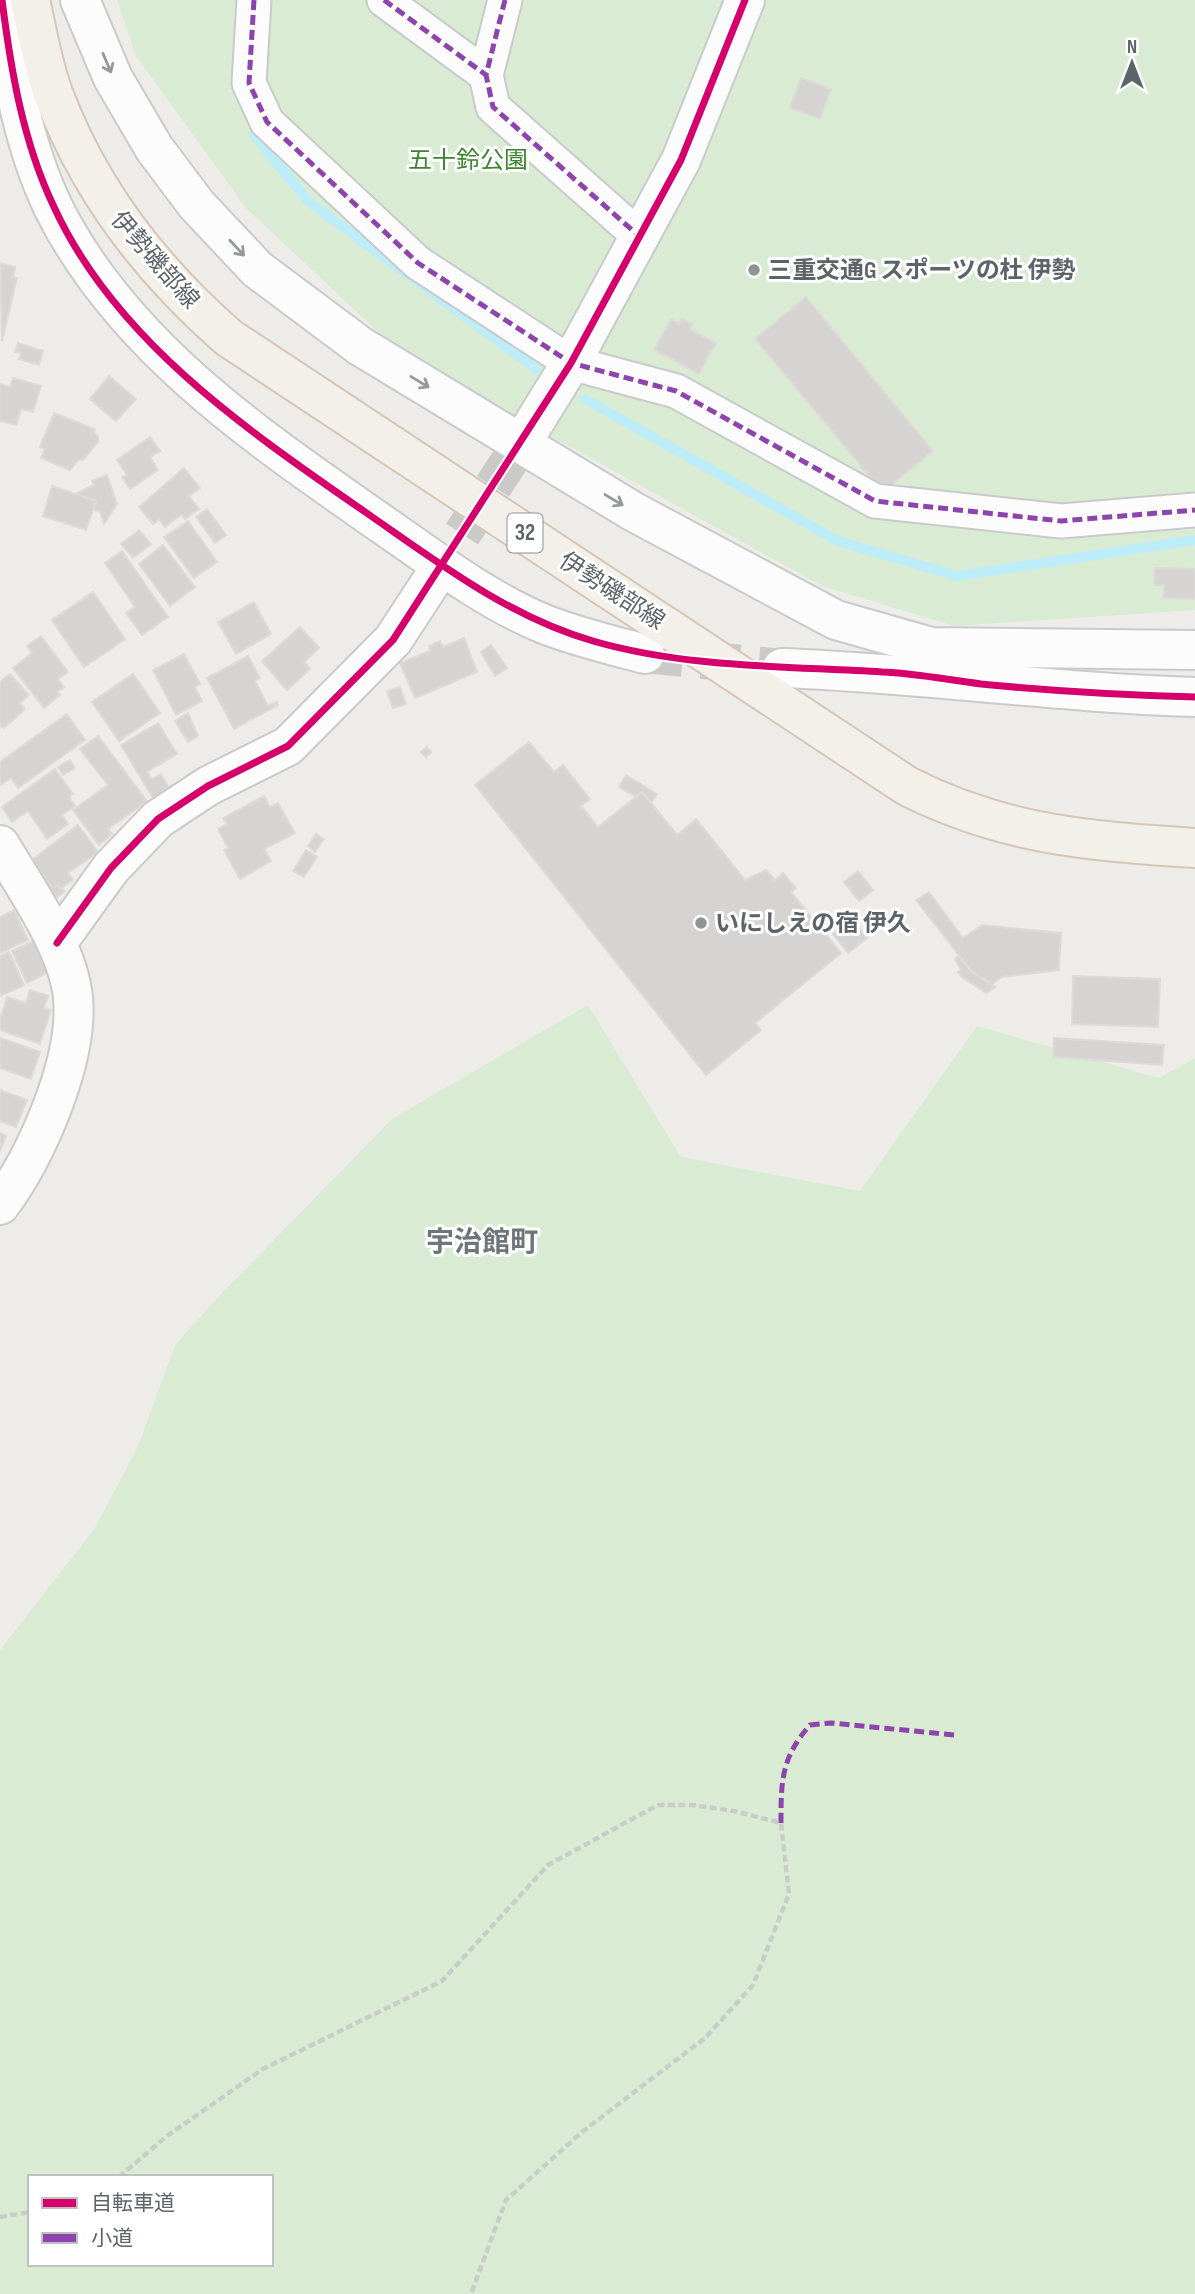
<svg xmlns="http://www.w3.org/2000/svg" width="1195" height="2294" viewBox="0 0 1195 2294" font-family="'Sofia Sans Condensed','Noto Sans JP',sans-serif">
  <rect width="100%" height="100%" fill="#eeece9"/>
  <g fill="#daebd3" fill-rule="evenodd">
    <polygon points="117,0 1195,0 1195,610 955,626 822,586 518,418 378,332 246,208 136,56"/>
    <path d="M588,1005L681,1157L860,1191L977,1026L1159,1078L1195,1058V2294H0V1650L95,1528L138,1446L175,1345L221,1294L392,1119ZM30,2177H271V2264H30Z"/>
  </g>
  <g fill="none" stroke-linecap="round" stroke-linejoin="round">
    <g stroke="#bcedf8" stroke-width="10">
      <polyline points="254,135 308,201 536,369"/>
      <polyline points="585,399 838,541 957,576 1195,540"/>
    </g>
  </g>
  <g fill="#d6d4d3" stroke="#dedad7" stroke-width="2">
    <polygon points="801,78 831,89 820,119 790,108"/>
    <polygon points="0,263 15,267 13,277 17,278 2,341"/>
    <polygon points="806,297 933,451 883,492 755,339"/>
    <polygon points="671,319 679,324 682,319 693,324 690,329 716,343 699,374 654,350"/>
    <polygon points="18,343 43,351 39,365 19,359 21,353 15,352"/>
    <polygon points="109,376 136,399 116,421 90,399"/>
    <polygon points="13,378 41,386 33,412 21,409 16,425 0,421 0,384 10,387"/>
    <polygon points="54,413 95,429 94,433 98,436 98,442 83,460 78,460 70,470 41,458 45,449 40,447"/>
    <polygon points="150,437 160,451 150,457 158,470 130,489 122,477 127,475 117,460"/>
    <polygon points="184,468 200,488 189,496 199,509 185,519 181,515 165,527 159,519 153,524 139,507"/>
    <polygon points="107,475 117,504 104,524 100,512 93,509 96,501 75,494 94,485 92,481"/>
    <polygon points="52,486 96,501 86,530 43,516"/>
    <polygon points="207,509 226,535 215,543 196,517"/>
    <polygon points="188,521 217,562 194,578 164,537"/>
    <polygon points="139,530 151,544 133,558 121,544"/>
    <polygon points="163,545 195,587 170,606 139,564"/>
    <polygon points="122,551 168,617 142,635 126,613 135,607 105,563"/>
    <polygon points="1155,568 1195,569 1195,599 1163,598 1164,585 1154,585"/>
    <polygon points="93,592 125,639 84,667 52,620"/>
    <polygon points="254,602 271,634 236,654 218,622"/>
    <polygon points="300,627 319,648 304,662 310,669 287,690 262,661"/>
    <polygon points="41,636 68,672 58,679 64,687 57,692 60,695 44,708 13,668 32,653 27,646"/>
    <polygon points="464,638 477,672 415,698 400,663 430,651 429,646 440,641 443,647"/>
    <polygon points="491,645 507,668 495,676 481,652"/>
    <polygon points="184,654 200,684 195,687 202,701 176,715 153,670"/>
    <polygon points="248,656 260,678 255,681 268,706 277,702 278,705 234,729 207,678"/>
    <polygon points="10,674 29,695 20,703 25,709 4,728 0,726 0,682"/>
    <polygon points="133,674 160,713 119,741 92,702"/>
    <polygon points="400,687 406,704 393,708 387,691"/>
    <polygon points="188,713 198,736 188,742 175,721"/>
    <polygon points="67,714 85,740 18,788 11,778 0,785 0,762"/>
    <polygon points="158,723 177,754 147,772 152,779 161,774 169,788 153,798 121,745"/>
    <polygon points="98,736 147,801 108,829 112,834 99,845 73,810 108,785 80,749"/>
    <polygon points="529,742 554,772 563,765 590,799 581,806 598,827 642,792 677,835 696,819 745,880 766,870 775,880 783,873 796,888 791,892 841,953 755,1023 761,1030 706,1075 475,785"/>
    <polygon points="427,747 431,752 426,757 421,752"/>
    <polygon points="70,760 75,768 63,775 58,767"/>
    <polygon points="55,769 73,794 69,797 75,806 62,815 68,824 47,839 28,811 12,822 2,807"/>
    <polygon points="626,775 657,794 651,803 642,792 636,797 619,787"/>
    <polygon points="264,796 270,807 278,803 295,833 264,849 271,861 240,879 224,850 228,848 218,829 227,824 223,818"/>
    <polygon points="78,825 98,852 68,873 73,880 60,889 57,886 53,889 32,860"/>
    <polygon points="316,834 324,839 315,852 308,846"/>
    <polygon points="306,850 317,857 304,877 293,871"/>
    <polygon points="858,871 873,890 859,901 844,882"/>
    <polygon points="57,886 65,891 57,897 50,888"/>
    <polygon points="929,892 963,938 982,925 1061,933 1059,970 1002,977 992,984 972,972 916,900"/>
    <polygon points="14,910 28,940 0,953 0,917"/>
    <polygon points="852,919 867,938 848,953 833,934"/>
    <polygon points="36,940 51,971 27,983 12,951"/>
    <polygon points="9,952 24,985 0,996 0,956"/>
    <polygon points="959,956 972,972 995,987 986,993 961,976 958,972 961,970 955,959"/>
    <polygon points="1073,976 1160,979 1158,1027 1072,1024"/>
    <polygon points="30,990 48,996 44,1008 51,1010 40,1044 0,1030 0,1019 7,997 26,1003"/>
    <polygon points="0,1038 40,1052 31,1079 0,1068"/>
    <polygon points="1054,1038 1164,1045 1162,1065 1053,1057"/>
    <polygon points="0,1090 27,1100 16,1127 0,1121"/>
    <polygon points="0,1133 6,1136 0,1151"/>
  </g>
  <g fill="none" stroke-linecap="round" stroke-linejoin="round">
    <polyline stroke="#cacac8" stroke-width="38" stroke-dasharray="38 19" stroke-linecap="butt" points="431,582 529,431"/>
    <polyline stroke="#cacac8" stroke-width="38" stroke-dasharray="38 19" stroke-linecap="butt" points="645,654 782,668"/>
    <g stroke="#c9caca" stroke-width="37">
      <g id="pedestrian">
        <polyline points="254,0 249,83 267,122 418,263 571,363 676,391 875,501 1061,521 1195,510"/>
        <polyline points="384,0 486,75"/>
        <polyline points="505,0 486,75 493,107 640,237"/>
      </g>
    </g>
    <g stroke="#c9caca" stroke-width="42">
      <g id="minor">
        <polyline points="529,431 571,363 681,160 745,0"/>
        <path d="M0,845C25,887 69,949 73,998C79,1060 36,1157 0,1205"/>
        <polyline points="57,943 111,868 158,819 208,786 288,746 393,640 431,582"/>
      </g>
    </g>
    <g stroke="#c9caca" stroke-width="42">
      <g id="tertiary">
        <path d="M2,0C10,71 23,145 54,209C124,348 259,438 382,524C434,560 486,600 544,624C577,637 611,645 645,654"/>
        <polyline points="80,0 113,78 154,148 196,204 257,269 360,346 634,512 836,620 931,647 1195,650"/>
        <path d="M782,668C920,673 1057,693 1195,697"/>
      </g>
    </g>
    <g stroke="#d7c6b5" stroke-width="42">
      <path id="primary" d="M30,0C37,31 42,63 53,93C89,190 151,270 229,338L907,786C1004,835 1088,841 1195,848"/>
    </g>
    <g stroke="#c7ceca" stroke-width="4.5" stroke-dasharray="7 3.5" stroke-linecap="butt">
      <polyline points="119,2177 167,2136 263,2069 442,1981 548,1865 658,1805 692,1805 734,1811 781,1823 789,1894 753,1985 705,2038 582,2132 506,2200 471,2294"/>
      <polyline points="0,2217 30,2212"/>
    </g>
    <use href="#pedestrian" stroke="#fcfcfc" stroke-width="33"/>
    <use href="#minor" stroke="#fcfcfc" stroke-width="38"/>
    <use href="#tertiary" stroke="#fcfcfc" stroke-width="38"/>
    <use href="#primary" stroke="#f3efe9" stroke-width="38"/>
    <g stroke="#8e44ad" stroke-width="5" stroke-dasharray="10 5" stroke-linecap="butt">
      <polyline points="254,0 249,83 267,122 418,263 571,363 676,391 875,501 1061,521 1195,510"/>
      <polyline points="384,0 486,75"/>
      <polyline points="505,0 486,75 493,107 640,237"/>
      <path d="M781,1823C781,1781 781,1758 810,1725L831,1723L955,1735"/>
    </g>
    <g stroke="#fff" stroke-width="11">
      <g id="cycleway">
        <path d="M2,0C11,71 23,142 54,207C116,342 250,432 368,514C439,563 509,617 593,641C686,668 786,666 882,672C915,673 948,680 981,684C1052,691 1123,695 1195,697"/>
        <polyline points="57,943 111,868 158,819 208,786 288,746 393,640 571,363 681,160 745,0"/>
      </g>
    </g>
    <use href="#cycleway" stroke="#d6006c" stroke-width="7"/>
  </g>
  <defs><path id="oneway-shaft" d="M-6 0H5M1.5-3L5.5 0L1.5 3" fill="none" stroke-width="1.6" stroke-linecap="round" stroke-linejoin="round" transform="scale(1.75)"/></defs>
  <g stroke="#95999b">
    <use href="#oneway-shaft" transform="translate(107 63) rotate(67)"/>
    <use href="#oneway-shaft" transform="translate(237 248) rotate(47)"/>
    <use href="#oneway-shaft" transform="translate(420 382) rotate(31)"/>
    <use href="#oneway-shaft" transform="translate(614 500) rotate(31)"/>
  </g>
  <g fill="#909494" stroke="#fff" stroke-width="2.5">
    <circle cx="754" cy="270" r="7"/>
    <circle cx="701" cy="923" r="7"/>
  </g>
  <g text-anchor="middle" dominant-baseline="central" stroke-width="6" stroke-linejoin="round" paint-order="stroke">
    <rect fill="#fff" stroke="#8e9295" stroke-width="2" x="507.5" y="513.5" width="35" height="39" rx="5"/>
    <g font-size="23" font-weight="bold" fill="#5d6467">
      <text x="525" y="533">32</text>
    </g>
    <g font-size="24" fill="#3f842f" stroke="#fff">
      <text x="468" y="160">五十鈴公園</text>
    </g>
    <g font-size="24" fill="#5d6467" stroke="#fff">
      <text transform="translate(155 260) rotate(49)">伊勢磯部線</text>
      <text transform="translate(612 591) rotate(33)">伊勢磯部線</text>
    </g>
    <g font-size="24" font-weight="bold" fill="#5d6467" stroke="#fff" text-anchor="start">
      <text x="768" y="270">三重交通G スポーツの杜 伊勢</text>
      <text x="715" y="923">いにしえの宿 伊久</text>
    </g>
    <g font-size="28" font-weight="bold" fill="#6e7679" stroke="#fff">
      <text x="482" y="1242">宇治館町</text>
    </g>
  </g>
  <rect x="28" y="2175" width="245" height="91" fill="#ffffff" stroke="#bec1c2" stroke-width="2"/>
  <rect x="42" y="2198" width="35" height="10" fill="#d6006c" stroke="#bec1c2" stroke-width="2"/>
  <text x="91" y="2210" font-size="21" fill="#5d6467">自転車道</text>
  <rect x="42" y="2233" width="35" height="10" fill="#8e44ad" stroke="#bec1c2" stroke-width="2"/>
  <text x="91" y="2245" font-size="21" fill="#5d6467">小道</text>
  <g transform="translate(1132 63)" stroke="#ffffff" stroke-width="5" paint-order="stroke">
  <path d="M0-5L12 26L0 18L-12 26Z" fill="#5d6467"/>
  <text y="-10" font-size="19" font-weight="bold" text-anchor="middle" fill="#5d6467">N</text>
  </g>
</svg>
